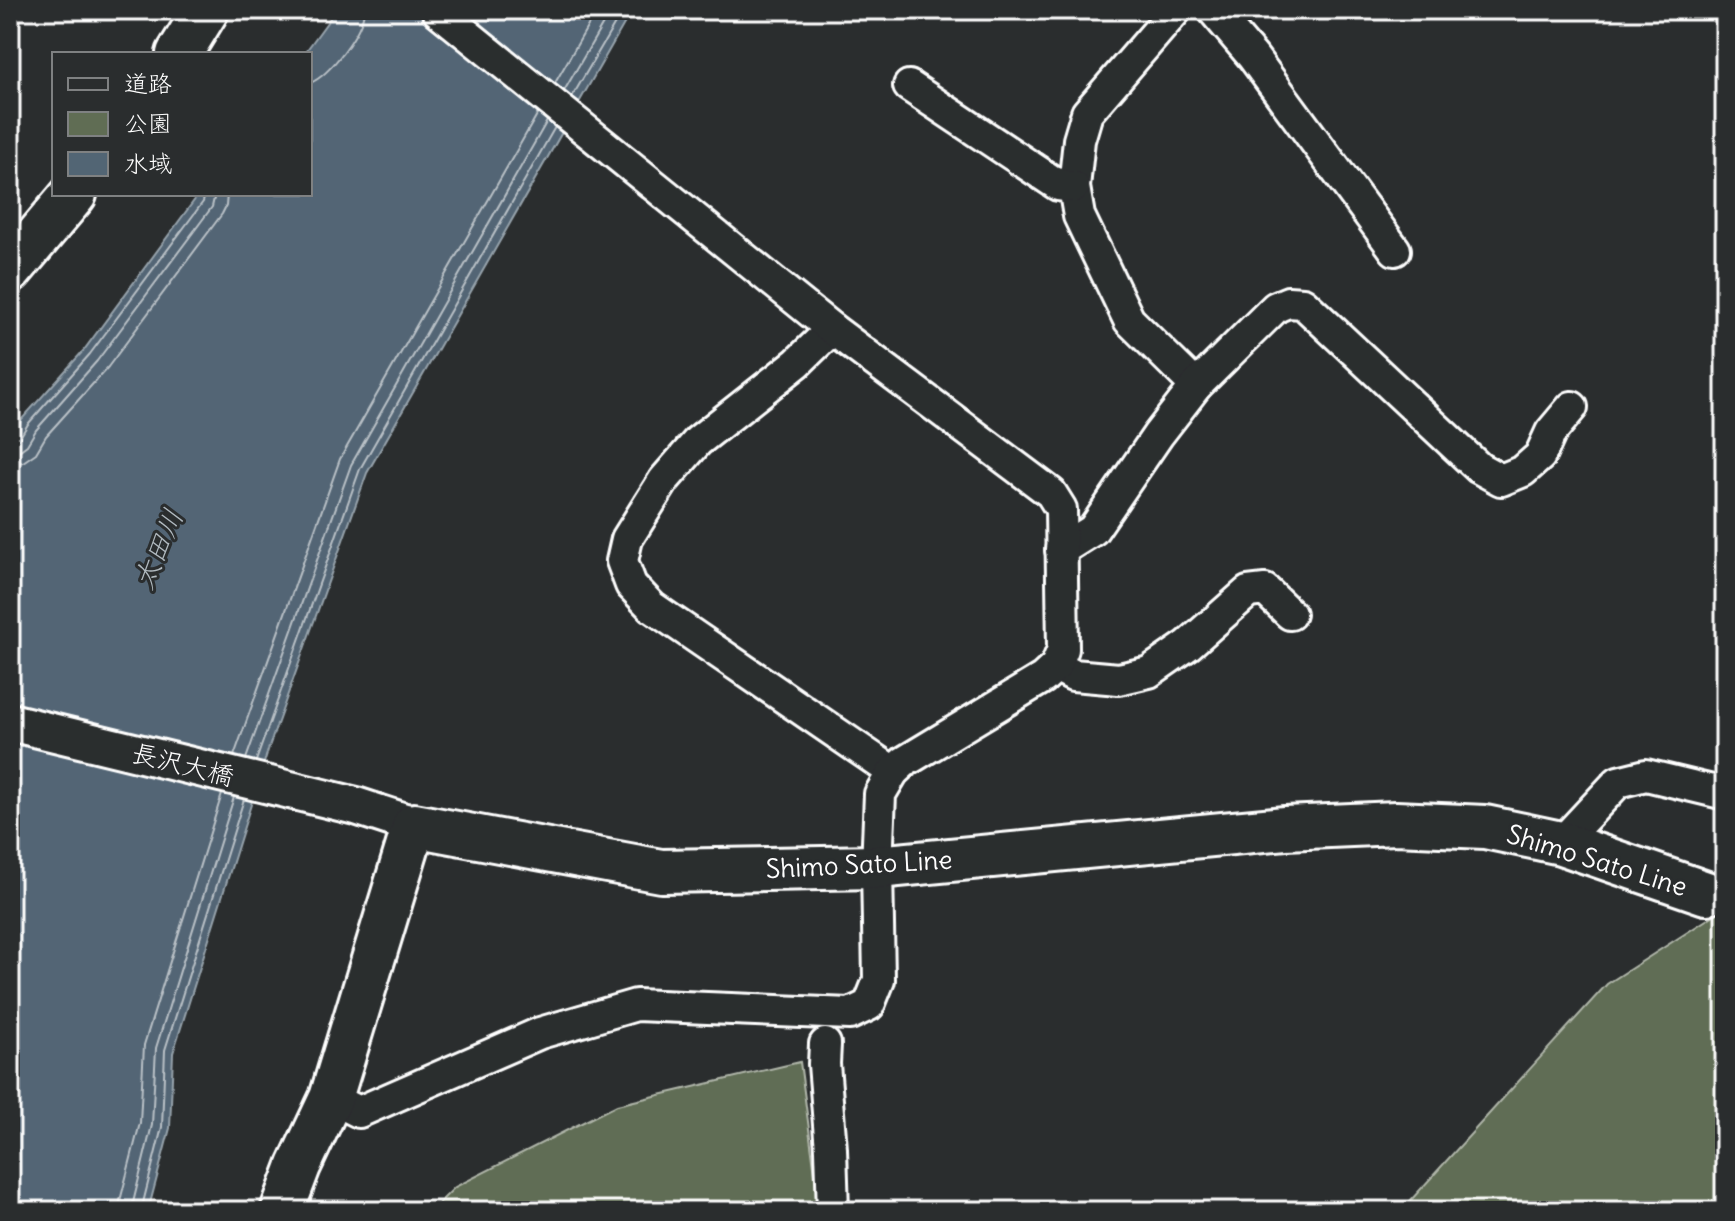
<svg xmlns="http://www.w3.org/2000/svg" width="1735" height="1221" viewBox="0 0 1735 1221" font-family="Delius,'Klee One',sans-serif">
  <rect width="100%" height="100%" fill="#2a2d2e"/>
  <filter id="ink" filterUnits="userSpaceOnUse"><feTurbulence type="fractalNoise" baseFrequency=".0125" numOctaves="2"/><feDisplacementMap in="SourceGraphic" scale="16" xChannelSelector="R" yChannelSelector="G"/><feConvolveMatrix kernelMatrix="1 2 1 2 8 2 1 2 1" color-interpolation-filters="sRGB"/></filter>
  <g filter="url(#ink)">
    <g fill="#606d54" stroke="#b0b6aa" stroke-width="2">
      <polygon points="1725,908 1725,1211 1401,1211 1607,984"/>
      <polygon points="800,1062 820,1211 431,1211 455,1187 617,1105"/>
    </g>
    <polygon fill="#526574" stroke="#97a3ac" stroke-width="2" points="336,10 632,10 367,473 269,747 173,1053 170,1128 148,1211 10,1211 10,440 21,420 84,350 199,194 310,194 310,54 304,54"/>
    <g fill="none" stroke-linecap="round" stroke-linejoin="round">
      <g stroke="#bac1c7" stroke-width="2">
        <path d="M310,83C329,76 363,31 364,10"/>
        <polyline points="555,83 597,10"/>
        <polyline points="564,91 611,10"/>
        <polyline points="572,97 623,10"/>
        <polyline points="10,442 19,439 28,424 90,354 203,202 205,194"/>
        <polyline points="10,452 19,451 27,445 36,430 97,361 212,207 215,194"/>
        <polyline points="10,464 23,462 36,453 46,436 108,367 222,214 226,206 227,194"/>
        <polyline points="234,756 340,459 538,113"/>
        <polyline points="246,759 351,465 547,121"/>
        <polyline points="256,761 360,469 555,127"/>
        <polyline points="119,1211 120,1201 140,1123 144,1045 222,794"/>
        <polyline points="131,1211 152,1125 156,1048 234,797"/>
        <polyline points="141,1211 162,1127 165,1050 244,799"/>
      </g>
      <g stroke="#fff" stroke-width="36">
        <g id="minor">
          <polyline points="1176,10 1087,113 1079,140 1074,187 1079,216 1129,320 1196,386"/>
          <polyline points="1213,10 1253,57 1395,250"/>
          <polyline points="909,86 1058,185 1074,187"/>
          <polyline points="832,329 797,363 698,441 664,480 627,539 622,561 631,585 652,607 893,772"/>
          <polyline points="1061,550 1093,530 1158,435 1196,386 1276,307 1288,302 1303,303 1479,468 1501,480 1523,471 1540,456 1551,432 1572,407"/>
          <polyline points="1056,666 1073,675 1119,679 1149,672 1188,645 1248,592 1265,590 1290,614"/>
          <polyline points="1561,843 1618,782 1646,775 1725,794"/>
          <polyline points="825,1044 824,1064 831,1149 833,1211"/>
          <polyline points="331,1098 359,1112 540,1033 636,1005 850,1014 869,1005 879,980 877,867 880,794 893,772 904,762 1043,678 1056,666 1063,649 1061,509 1051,493 832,329 437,10"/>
        </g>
      </g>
      <g stroke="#fff" stroke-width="42">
        <polyline id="tertiary" points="10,722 356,806 414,825"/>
      </g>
      <g stroke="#fff" stroke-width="48">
        <polyline id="secondary" points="282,1211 299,1166 331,1098 414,825 661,871 877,867 1285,828 1396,823 1485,827 1561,843 1706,893"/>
      </g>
      <g stroke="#fff" stroke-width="50">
        <g id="trunk">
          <polyline points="179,54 206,10"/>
          <polyline points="10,270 74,194"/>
        </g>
      </g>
      <use href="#minor" stroke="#2a2d2e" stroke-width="30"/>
      <use href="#tertiary" stroke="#2a2d2e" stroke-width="36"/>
      <use href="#secondary" stroke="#2a2d2e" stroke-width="42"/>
      <use href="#trunk" stroke="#2a2d2e" stroke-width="44"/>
    </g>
  </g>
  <g text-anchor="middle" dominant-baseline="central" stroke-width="6" stroke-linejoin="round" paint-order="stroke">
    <g font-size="26" fill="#fff" stroke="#2a2d2e">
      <text transform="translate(183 764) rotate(14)">長沢大橋</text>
      <text transform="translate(1597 860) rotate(17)">Shimo Sato Line</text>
      <text transform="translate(859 864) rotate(-3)">Shimo Sato Line</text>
    </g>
    <g font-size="28" font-style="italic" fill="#b1bac0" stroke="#2a2d2e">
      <text transform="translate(158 549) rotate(-67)">太田川</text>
    </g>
  </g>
  <rect width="1735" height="1221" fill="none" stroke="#2a2d2e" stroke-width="40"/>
  <rect x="20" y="20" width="1695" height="1181" fill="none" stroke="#fff" stroke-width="3" filter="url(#ink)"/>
  <rect x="52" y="52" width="260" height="144" fill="#2a2d2e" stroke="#7f8182" stroke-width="2"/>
  <rect x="68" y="78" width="40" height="12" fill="#2a2d2e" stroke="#7f8182" stroke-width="2"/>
  <text x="124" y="92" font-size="24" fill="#ffffff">道路</text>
  <rect x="68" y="112" width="40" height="24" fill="#606d54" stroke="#7f8182" stroke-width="2"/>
  <text x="124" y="132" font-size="24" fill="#ffffff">公園</text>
  <rect x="68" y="152" width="40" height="24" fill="#526574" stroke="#7f8182" stroke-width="2"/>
  <text x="124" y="172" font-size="24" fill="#ffffff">水域</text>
</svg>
